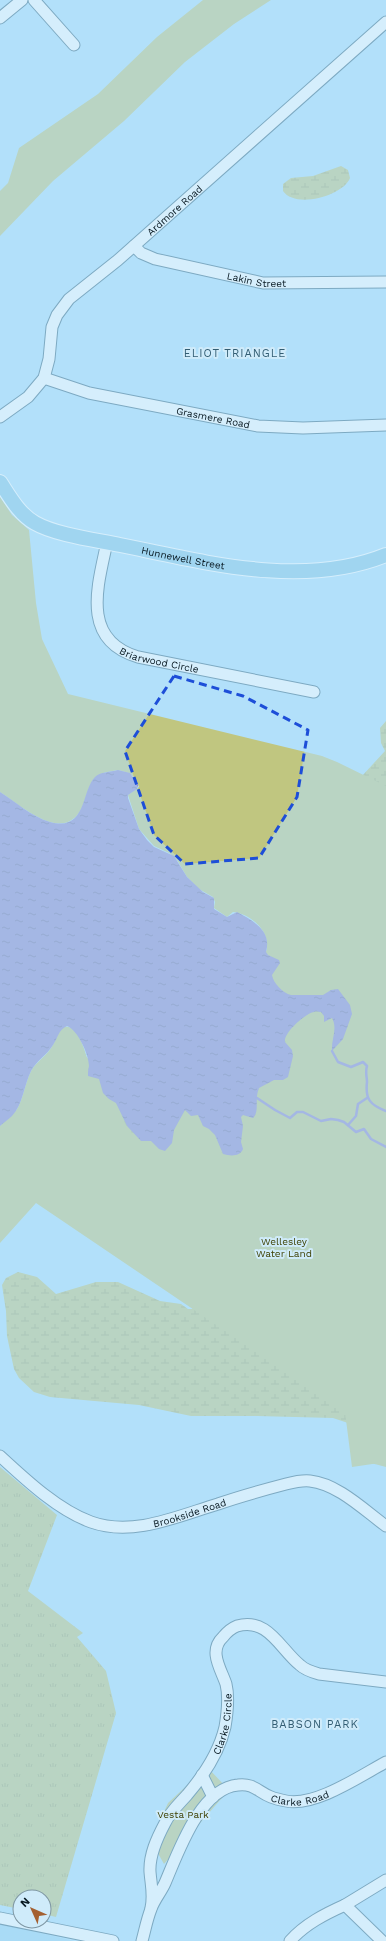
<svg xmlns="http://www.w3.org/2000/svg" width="386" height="1941" viewBox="0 0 386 1941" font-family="'Work Sans',sans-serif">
  <defs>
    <pattern id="grass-tufts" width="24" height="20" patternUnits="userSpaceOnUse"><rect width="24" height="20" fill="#c0c680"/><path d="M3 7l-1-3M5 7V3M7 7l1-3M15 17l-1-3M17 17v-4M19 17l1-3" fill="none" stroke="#a4a96e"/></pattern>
    <pattern id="wetland-marsh" width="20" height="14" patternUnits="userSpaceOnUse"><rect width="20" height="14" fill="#c0c680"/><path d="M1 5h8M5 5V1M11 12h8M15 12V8" fill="none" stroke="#a4a96e"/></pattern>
    <pattern id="water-ripples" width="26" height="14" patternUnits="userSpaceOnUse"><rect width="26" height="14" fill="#9285c9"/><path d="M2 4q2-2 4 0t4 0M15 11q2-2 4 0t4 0" fill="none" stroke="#756ca3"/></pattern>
  </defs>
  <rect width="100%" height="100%" fill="#b2e0fa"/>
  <polygon fill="#9ed4f2" points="0,1924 75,1941 0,1941"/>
  <polygon fill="url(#grass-tufts)" points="0,1467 57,1515 28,1591 83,1633 77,1637 106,1671 116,1713 56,1917 44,1914 44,1897 20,1897 20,1909 0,1905"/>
  <g fill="url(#wetland-marsh)">
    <path d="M341,166L348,170L350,178C343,196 295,209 283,191V184L291,178L313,176Z"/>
    <polygon points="386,721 386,1467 371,1463 348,1423 333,1418 257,1416 191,1416 139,1405 50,1397 34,1392 19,1378 14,1369 7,1336 6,1311 2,1285 6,1278 18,1272 37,1277 56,1294 96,1282 118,1282 160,1301 181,1304 188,1309 193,1309 0,1126 83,1048 86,1056 159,1149 362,776 385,751 381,743 380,728"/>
  </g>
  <g fill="#c0c680">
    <polygon points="203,0 271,0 234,24 185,62 124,121 53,181 0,236 0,191 8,183 19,148 98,94 157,37"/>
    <path d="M0,497L12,515L29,530L36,603L42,639L68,694L322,756L337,762L386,786V1462L352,1467L345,1412L36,1203L0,1243V1126C4,1122 9,1119 12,1116C23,1104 24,1085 31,1071C36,1062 46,1056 51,1048C56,1041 57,1032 64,1027C78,1023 86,1053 88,1063C89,1067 88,1071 88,1076L99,1079C102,1086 102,1093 108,1098C110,1100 114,1100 116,1103C120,1109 122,1118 126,1125C137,1144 152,1143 172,1143L174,1130L185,1110L190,1115H198L204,1128C215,1129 218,1142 221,1152C228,1159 237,1155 243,1149L241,1142L243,1126L241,1117L243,1115L249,1118L255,1116C259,1107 254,1099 259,1088L274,1080L280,1081L289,1074L293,1053L284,1039C288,1029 310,1009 321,1012L324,1016V1022L332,1018C337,1027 334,1037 332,1047L334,1049L343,1039L351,1018L350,1005L338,989L331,990L323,995H291L287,994L274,983L272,975L276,958L268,955L266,952C272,933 252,914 233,912L227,917L214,908L215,902L213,897L199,889L187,877L177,860L169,853L154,846L139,829L128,795L139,787C136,778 131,773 122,771C117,770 113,771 107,772C80,777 92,812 68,822C47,830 17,803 0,792Z"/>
    <polygon points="207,1767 229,1790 164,1864 151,1841 168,1803"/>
  </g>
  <path fill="url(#water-ripples)" d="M118,770L130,773L138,785L137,789L128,795V798L139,829L147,840L154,847L174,856L187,877L203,892L214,898V909L227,917L237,912C254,921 272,931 266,952L268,955L279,960L280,963L272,975C273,983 283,993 291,995H323L331,990L338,989L350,1005L352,1014L343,1039L332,1051C331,1039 338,1029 332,1018L324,1022V1016L321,1012C319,1012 316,1011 314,1012C306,1013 283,1033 285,1042L292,1050L293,1056L288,1077L283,1080H274L259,1088C254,1100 260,1111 253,1118L243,1115L241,1117L243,1126L241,1142L243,1149C240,1157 230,1156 223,1154L215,1135L209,1129L203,1126L198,1115L191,1116L185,1110L174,1130L172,1143L165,1151L159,1149L151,1141H141L127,1126L116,1103L109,1099L103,1093L99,1079L88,1076C88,1072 88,1070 89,1066C89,1055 78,1030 67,1026C58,1030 58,1038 53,1045C47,1055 36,1061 31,1071C24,1085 23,1104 12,1116C9,1119 4,1122 0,1126V792C16,802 32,817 50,822C87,832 81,791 95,777C100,772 110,772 118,770Z"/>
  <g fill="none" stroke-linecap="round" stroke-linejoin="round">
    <g stroke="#9285c9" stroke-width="2.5">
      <path d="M332,1051L338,1062L351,1067L363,1062L367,1066C365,1072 367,1077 367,1082C365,1099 370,1105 386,1111"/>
      <polyline points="257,1098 275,1110 290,1118 297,1112 303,1112 321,1121 331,1119 338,1120 344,1122 356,1132 364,1129 371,1139 386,1147"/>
      <polyline points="348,1125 356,1116 358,1104 367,1098"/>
    </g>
    <g stroke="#3d687f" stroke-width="13">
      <g id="minor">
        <polyline points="34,0 74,45"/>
        <polyline points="0,18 22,0"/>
        <path id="s1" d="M134,246L141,253L155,259L263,283L386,282"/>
        <path id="s2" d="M44,378L89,393L258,426L303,428L386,425"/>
        <path id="s3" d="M0,417L28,397L44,378L49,359L52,327L57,315L69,299L118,260L386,22"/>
        <path id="s4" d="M107,542C98,585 80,640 138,657L314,692"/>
        <path id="s5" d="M0,1456C26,1480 58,1510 91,1522C133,1537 178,1516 218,1504C241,1496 263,1490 286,1484C294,1482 302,1480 310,1481C338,1484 364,1510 386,1526"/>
        <polyline points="202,1775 213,1797"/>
        <path id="s6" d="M151,1908C154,1895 151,1885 150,1872C149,1855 157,1838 165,1823C170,1812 179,1804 187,1795C204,1775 219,1753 225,1727C227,1715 229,1696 226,1684C221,1669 208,1651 223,1637C227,1632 232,1628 237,1626C268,1617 280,1649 300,1665C305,1670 312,1672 319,1674L386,1682"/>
        <polyline points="0,1918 113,1941"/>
        <path id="s7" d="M142,1941C145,1930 147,1919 151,1909C154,1900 161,1892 165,1883C178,1853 200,1788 238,1785C254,1783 258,1792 271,1797C276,1799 281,1800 286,1801C315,1807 360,1776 386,1762"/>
        <path d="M290,1941C305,1924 325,1914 345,1905"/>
        <polyline points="382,1941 345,1905 386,1880"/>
      </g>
    </g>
    <g stroke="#fff" stroke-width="16">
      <g id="major">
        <path id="s8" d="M0,482C10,497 19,514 35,523C56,535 96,540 120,545C204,562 303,589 386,555"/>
      </g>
    </g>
    <use href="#minor" stroke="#fff" stroke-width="11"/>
    <use href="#major" stroke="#8bc8e5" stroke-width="14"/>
  </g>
  <path d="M0 0H386V1941H0ZM174,676L243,696L308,730L297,797L259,858L185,864L154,835L125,751Z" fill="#b2e0fa" fill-opacity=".55" fill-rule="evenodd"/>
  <path fill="none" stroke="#1d4ed8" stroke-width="3" stroke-dasharray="8 5" stroke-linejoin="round" d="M174,676L243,696L308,730L297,797L259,858L185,864L154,835L125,751Z"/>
  <g text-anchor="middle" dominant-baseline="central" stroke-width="4" stroke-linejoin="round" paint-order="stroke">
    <g font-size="10" fill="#05161f" stroke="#cfebfa">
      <text stroke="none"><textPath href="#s3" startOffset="282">Ardmore Road</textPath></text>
      <text stroke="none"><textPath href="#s1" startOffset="129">Lakin Street</textPath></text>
      <text stroke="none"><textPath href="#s2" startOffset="174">Grasmere Road</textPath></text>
      <text stroke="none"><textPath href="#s8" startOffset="207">Hunnewell Street</textPath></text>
      <text stroke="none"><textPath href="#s4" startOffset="157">Briarwood Circle</textPath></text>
      <text stroke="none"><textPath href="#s5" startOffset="214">Brookside Road</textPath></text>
      <text stroke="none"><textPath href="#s6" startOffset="205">Clarke Circle</textPath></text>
      <text stroke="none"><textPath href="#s7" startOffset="256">Clarke Road</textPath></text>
    </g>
    <g font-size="10" fill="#3e4103" stroke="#cfebfa">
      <text x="284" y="1241">Wellesley<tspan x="284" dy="12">Water Land</tspan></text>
      <text x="183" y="1814">Vesta Park</text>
    </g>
    <g font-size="11" letter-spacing="1" fill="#325d73" stroke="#cfebfa">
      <text x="235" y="353">ELIOT TRIANGLE</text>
      <text x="315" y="1724">BABSON PARK</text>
    </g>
  </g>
  <g transform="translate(32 1909) rotate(315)"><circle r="19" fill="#cfebfa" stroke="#7e96a2"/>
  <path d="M0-3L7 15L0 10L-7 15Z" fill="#a46031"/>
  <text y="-6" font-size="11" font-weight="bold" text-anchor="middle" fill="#05161f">N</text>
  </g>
</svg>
